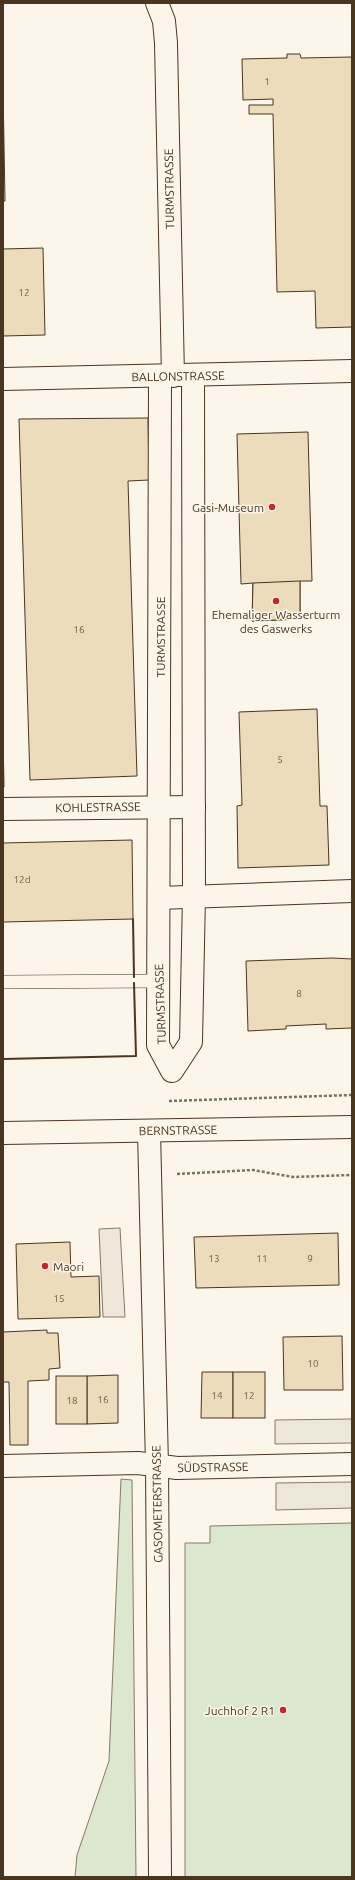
<svg xmlns="http://www.w3.org/2000/svg" width="355" height="1880" viewBox="0 0 355 1880" font-family="Ubuntu,sans-serif">
  <rect width="100%" height="100%" fill="#fbf6e9"/>
  <g fill="#dce7d0" stroke="#887966">
    <polygon points="121,1479 132,1480 136,1877 75,1877 77,1855 109,1761"/>
    <polygon points="352,1523 352,1877 185,1877 185,1543 210,1543 210,1526"/>
  </g>
  <g fill="#ede7d9" stroke="#887966">
    <polygon points="120,1228 125,1317 103,1317 99,1229"/>
    <polygon points="352,1419 352,1443 275,1444 275,1420"/>
    <polygon points="352,1482 352,1508 276,1510 276,1483"/>
  </g>
  <g fill="#ecdcbc" stroke="#4a3520">
    <polygon points="287,54 300,54 301,58 352,57 352,327 316,328 315,291 277,292 273,114 249,114 249,105 273,105 273,99 243,100 242,59 287,58"/>
    <polygon points="3,89 5,201 3,201"/>
    <polygon points="43,248 45,335 3,336 3,249"/>
    <polygon points="148,418 149,480 128,481 137,776 30,780 19,419"/>
    <polygon points="308,432 312,581 300,581 300,619 252,621 253,583 241,584 237,434"/>
    <polygon points="300,581 300,619 252,621 253,583"/>
    <polygon points="317,709 320,806 327,806 329,865 238,868 237,806 242,805 239,712"/>
    <polygon points="3,735 4,787 3,787"/>
    <polygon points="132,840 133,919 3,922 3,843"/>
    <polygon points="332,958 352,959 352,1028 326,1029 326,1024 286,1026 286,1029 248,1031 246,961"/>
    <polygon points="338,1233 339,1285 196,1288 194,1237"/>
    <polygon points="70,1242 71,1277 99,1276 100,1317 18,1319 16,1244"/>
    <polygon points="47,1330 47,1333 58,1333 60,1368 49,1369 49,1380 28,1381 28,1445 10,1445 9,1382 3,1382 3,1332"/>
    <polygon points="342,1336 343,1390 284,1390 283,1337"/>
    <polygon points="202,1372 233,1372 233,1418 201,1418"/>
    <rect x="233" y="1372" width="32" height="46"/>
    <polygon points="118,1375 118,1423 87,1424 87,1376"/>
    <rect x="56" y="1376" width="31" height="48"/>
  </g>
  <g fill="none" stroke-linecap="round" stroke-linejoin="round">
    <g stroke="#4a3520" stroke-width="14">
      <polyline id="lane" points="3,982 158,981"/>
    </g>
    <g stroke="#4a3520" stroke-width="24">
      <g id="street">
        <polyline points="157,3 164,21 166,43 173,376"/>
        <polyline points="160,377 158,1045 172,1071 191,1042 194,896 193,375"/>
        <polyline points="3,379 352,371"/>
        <polyline points="3,809 194,807"/>
        <polyline points="159,898 352,891"/>
        <polyline points="3,1466 138,1463 177,1468 352,1464"/>
      </g>
    </g>
    <g stroke="#4a3520" stroke-width="24">
      <polyline id="secondary" points="149,1131 157,1465 160,1877"/>
    </g>
    <g stroke="#4a3520" stroke-width="24">
      <polyline id="primary" points="3,1133 352,1127"/>
    </g>
    <g stroke="#7f6f5c" stroke-width="2.5" stroke-dasharray="3 2" stroke-linecap="butt">
      <polyline points="169,1101 352,1095"/>
      <polyline points="177,1174 253,1170 293,1177 352,1175"/>
    </g>
    <use href="#lane" stroke="#fbf6e9" stroke-width="13"/>
    <use href="#street" stroke="#fbf6e9" stroke-width="22"/>
    <use href="#secondary" stroke="#fbf6e9" stroke-width="22"/>
    <use href="#primary" stroke="#fbf6e9" stroke-width="22"/>
    <g stroke="#4a3520" stroke-width="2">
      <polyline points="133,919 134,977"/>
      <polyline points="3,1059 136,1056 134,983"/>
    </g>
  </g>
  <g fill="#c62828" stroke="#fbf6e9" stroke-width="1.5">
    <circle cx="272" cy="507" r="4"/>
    <circle cx="276" cy="601" r="4"/>
    <circle cx="45" cy="1266" r="4"/>
    <circle cx="283" cy="1710" r="4"/>
  </g>
  <g text-anchor="middle" dominant-baseline="central" stroke-width="3" stroke-linejoin="round" paint-order="stroke">
    <g font-size="10" fill="#725f47">
      <text x="267" y="81">1</text>
      <text x="24" y="292">12</text>
      <text x="79" y="629">16</text>
      <text x="280" y="759">5</text>
      <text x="22" y="879">12d</text>
      <text x="299" y="993">8</text>
      <text x="214" y="1258">13</text>
      <text x="262" y="1258">11</text>
      <text x="310" y="1258">9</text>
      <text x="59" y="1298">15</text>
      <text x="313" y="1363">10</text>
      <text x="217" y="1395">14</text>
      <text x="249" y="1395">12</text>
      <text x="103" y="1399">16</text>
      <text x="72" y="1400">18</text>
    </g>
    <g font-size="12" fill="#4a3520" stroke="#fbf6e9">
      <text transform="translate(169 189) rotate(-91)">TURMSTRASSE</text>
      <text transform="translate(178 376) rotate(-1)">BALLONSTRASSE</text>
      <text transform="translate(160 637) rotate(-90)">TURMSTRASSE</text>
      <text transform="translate(98 807) rotate(-1)">KOHLESTRASSE</text>
      <text transform="translate(160 1004) rotate(-92)">TURMSTRASSE</text>
      <text transform="translate(178 1130) rotate(-1)">BERNSTRASSE</text>
      <text transform="translate(213 1467) rotate(-1)">SÜDSTRASSE</text>
      <text transform="translate(157 1504) rotate(-91)">GASOMETERSTRASSE</text>
    </g>
    <g font-size="12" fill="#4a3520" stroke="#fbf6e9" text-anchor="end">
      <text x="264" y="507">Gasi-Museum</text>
      <text x="276" y="614" text-anchor="middle">Ehemaliger Wasserturm<tspan x="276" dy="14">des Gaswerks</tspan></text>
      <text x="53" y="1266" text-anchor="start">Maori</text>
      <text x="275" y="1710">Juchhof 2 R1</text>
    </g>
  </g>
  <rect width="355" height="1880" fill="none" stroke="#4a3520" stroke-width="8"/>
</svg>
